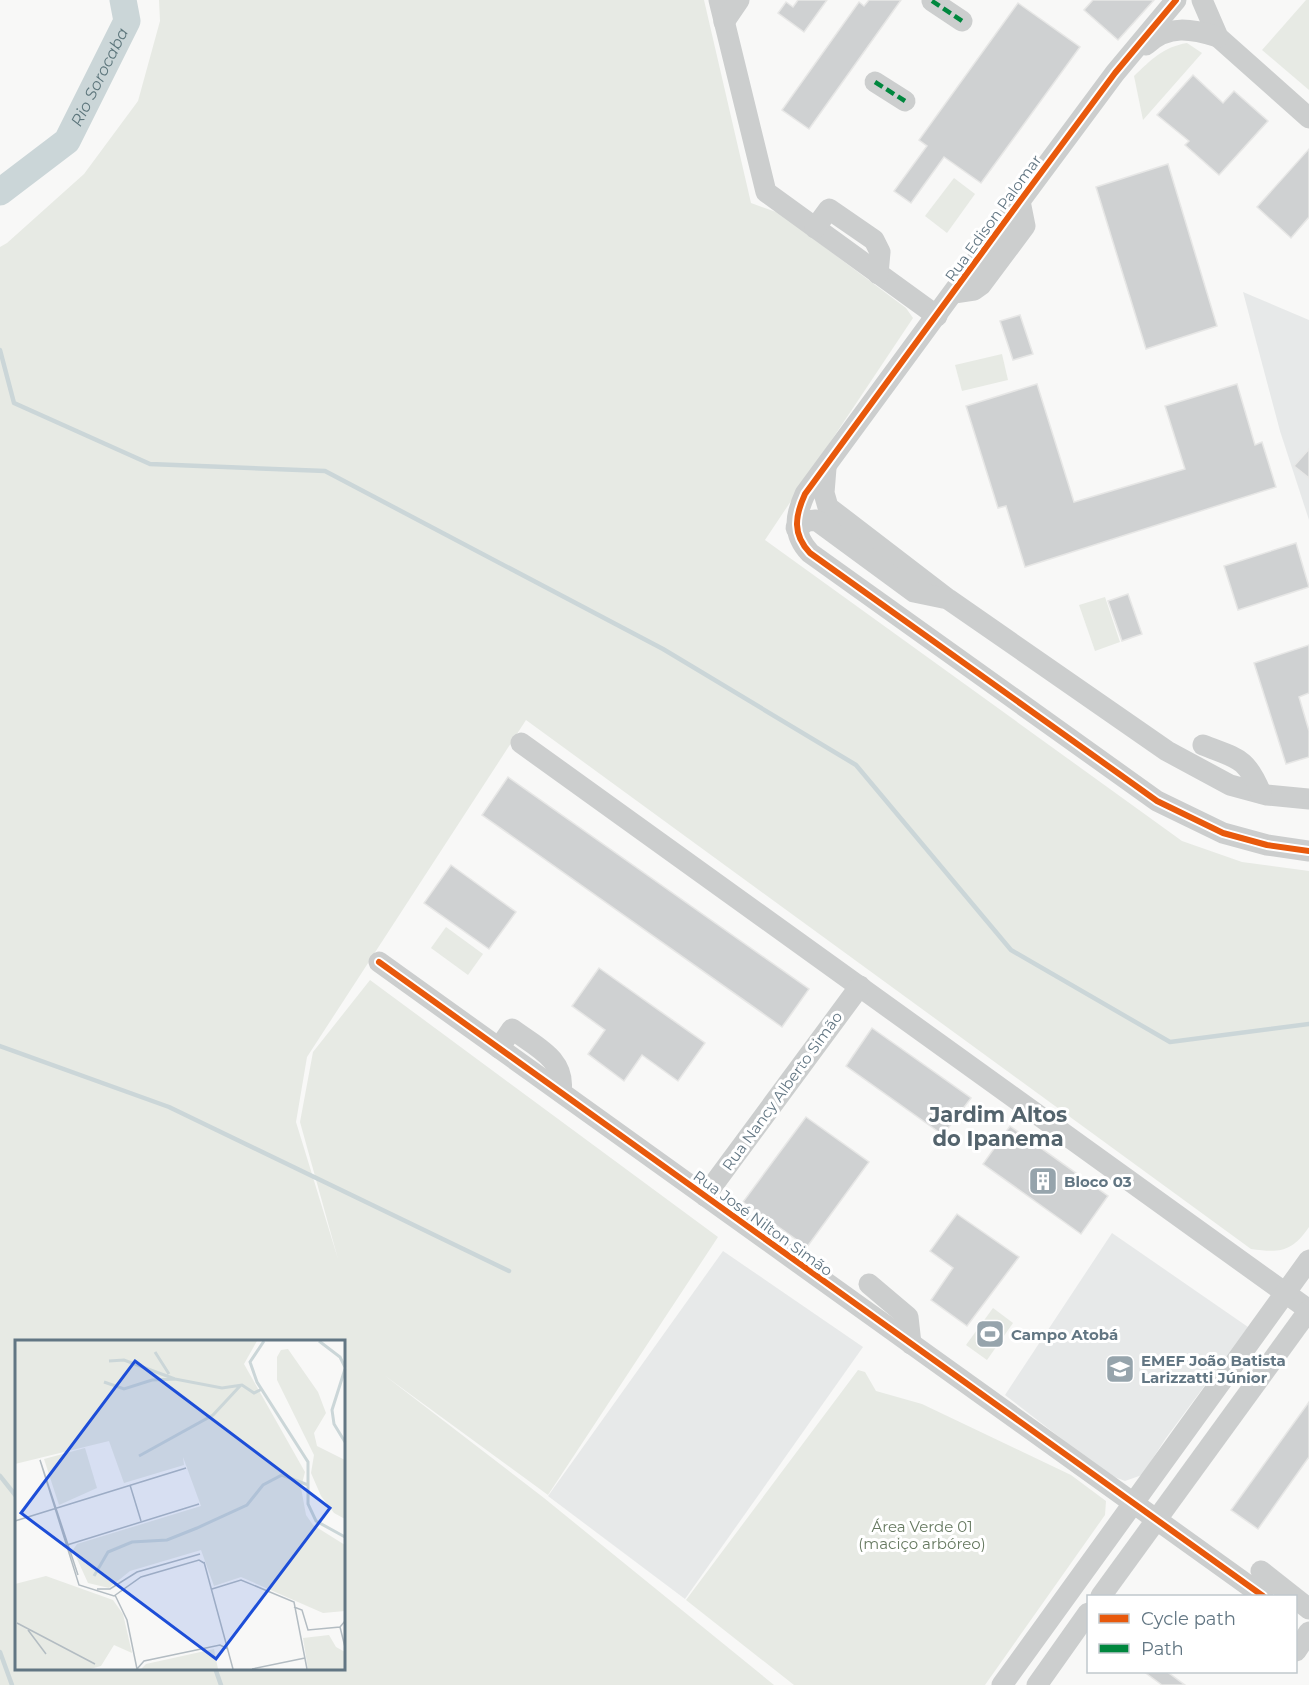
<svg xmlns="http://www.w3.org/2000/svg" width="1309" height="1685" viewBox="0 0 1309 1685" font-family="Montserrat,sans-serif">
  <rect width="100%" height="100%" fill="#f8f8f7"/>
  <g fill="#e7e9e9">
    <polygon points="1243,292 1309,320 1309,520 1280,431"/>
    <polygon points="1112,1233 1248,1327 1166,1438 1142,1475 1125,1481 1107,1474 1005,1395"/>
    <polygon points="723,1251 863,1347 685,1599 548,1496"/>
  </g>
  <g fill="#e7eae4" fill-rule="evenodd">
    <path d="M159,0H704L751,203L779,213L906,308L913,318L765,540L1182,841L1242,862L1309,871V1227C1292,1252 1280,1253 1251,1249L526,720L307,1057L296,1122L338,1259L300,1122L313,1052L370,980L718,1237L548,1495L384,1375L544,1498L774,1685H0V247L7,243L84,174L138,101L160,21ZM16,1342H344V1668H16Z"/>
    <polygon points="1306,0 1309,0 1309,90 1262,50"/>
    <path d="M1187,43L1202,53L1143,120L1134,76C1151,60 1163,47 1187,43Z"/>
    <polygon points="954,178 975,194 947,233 925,216"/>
    <polygon points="1002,354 1008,380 962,391 955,365"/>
    <polygon points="1105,597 1120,642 1095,651 1079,605"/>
    <polygon points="446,927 483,954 468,975 431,948"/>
    <polygon points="993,1308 1013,1323 987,1360 966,1345"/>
    <polygon points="858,1370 865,1372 876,1391 922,1404 1071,1475 1106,1501 1105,1515 985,1685 794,1685 686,1600"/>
  </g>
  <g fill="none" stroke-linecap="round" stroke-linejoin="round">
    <g stroke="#cbd6d8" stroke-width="4.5">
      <polyline points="0,350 14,403 150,464 325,471 663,649 856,765 1011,950 1170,1042 1309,1024"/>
      <polyline points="0,1046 169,1107 509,1271"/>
      <polyline points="0,1476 16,1496"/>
      <polyline points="0,1652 12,1685"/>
      <polyline points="215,1668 221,1685"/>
    </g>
    <path stroke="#cbd6d8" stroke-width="27" id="s1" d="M0,192L67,141L127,21L123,0"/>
  </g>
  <g fill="#cfd1d2" stroke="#e7e7e6" stroke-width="1.5">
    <polygon points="798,0 827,0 804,32 778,13 786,2 793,7"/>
    <polygon points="869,0 901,0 809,129 782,110 859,2 864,6"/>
    <polygon points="1093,0 1154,0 1118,40 1084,10"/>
    <polygon points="1018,3 1080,47 981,183 944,157 911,203 894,191 927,146 919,140"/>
    <polygon points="1193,75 1223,103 1234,91 1268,121 1219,175 1185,145 1189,141 1157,115"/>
    <polygon points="1309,149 1309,217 1291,238 1257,207"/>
    <polygon points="1168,164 1217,326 1146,349 1096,187"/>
    <polygon points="1020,315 1033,354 1013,360 1000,321"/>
    <polygon points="1037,384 1074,502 1185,469 1165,406 1237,384 1255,445 1262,442 1276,487 1025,567 1006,506 998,508 966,406"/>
    <polygon points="1309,449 1309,478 1294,466"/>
    <polygon points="1296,543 1309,587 1238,610 1224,566"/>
    <polygon points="1128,594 1142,634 1122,641 1108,601"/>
    <polygon points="1309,645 1309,693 1299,697 1309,731 1309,757 1286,764 1254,663"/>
    <polygon points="508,777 809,989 782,1027 482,815"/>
    <polygon points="451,865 516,912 489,949 424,903"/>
    <polygon points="599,968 705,1043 678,1081 642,1055 624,1081 588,1054 605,1030 572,1006"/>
    <polygon points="872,1028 971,1098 943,1135 846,1066"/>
    <polygon points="806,1117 869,1162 807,1247 743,1202"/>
    <polygon points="1010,1126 1108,1196 1081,1234 983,1164"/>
    <polygon points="957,1214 1019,1257 967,1326 931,1300 953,1268 930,1251"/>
    <polygon points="1309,1402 1309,1457 1258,1529 1231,1510"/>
    <polygon points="1143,1671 1166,1671 1185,1685 1162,1685"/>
  </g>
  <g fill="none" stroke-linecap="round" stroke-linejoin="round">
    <g stroke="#cccece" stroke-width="21">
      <polyline points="719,0 766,192 937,316"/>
      <path d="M1176,0L1115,73L1020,201L805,494C795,516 792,534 810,553L1157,801L1223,833L1267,845L1309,851"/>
      <polyline points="1202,0 1218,37 1309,118"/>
      <polyline points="932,1 962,21"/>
      <polyline points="724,22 739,0"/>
      <path d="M1146,45C1168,24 1192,29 1218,37"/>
      <polyline points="875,82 905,101"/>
      <polyline points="815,228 829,209 874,240 880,252 878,274"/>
      <polyline points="954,293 974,290 981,285 1025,226 1020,201"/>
      <polyline points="826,468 824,493 828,507 948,599 1167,751 1230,785 1267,795 1309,799"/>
      <polyline points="796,528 808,521 816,520 914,592 943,598"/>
      <polyline points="521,743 1309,1310"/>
      <path d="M1203,745C1238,759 1246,757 1261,793"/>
      <polyline points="379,962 1263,1596"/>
      <path d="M499,1048L512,1029C536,1047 566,1059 561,1092"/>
      <polyline points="705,1196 860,986"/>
      <polyline points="869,1284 908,1317 911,1344"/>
      <polyline points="1261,1571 1309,1609"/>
      <polyline points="1101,1596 1309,1310"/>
      <polyline points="1296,1651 1309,1632"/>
      <polyline points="1002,1685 1309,1260"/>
      <polyline points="1037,1685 1088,1613"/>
    </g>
    <g stroke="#00873e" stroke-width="4.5" stroke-dasharray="9 4.5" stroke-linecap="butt">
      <polyline points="932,1 962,21"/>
      <polyline points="875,82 905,101"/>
    </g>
    <g stroke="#fff" stroke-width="10">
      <g id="cycleway">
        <path d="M1176,0L1115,73L1020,201L805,494C795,516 792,534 810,553L1157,801L1223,833L1267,845L1309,851"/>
        <polyline points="379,962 1263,1596"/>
      </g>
    </g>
    <use href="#cycleway" stroke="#e8590c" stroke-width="6"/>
  </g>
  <defs>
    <g id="building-square" transform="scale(1.5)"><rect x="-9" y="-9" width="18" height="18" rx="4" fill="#96a4ac" stroke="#fff"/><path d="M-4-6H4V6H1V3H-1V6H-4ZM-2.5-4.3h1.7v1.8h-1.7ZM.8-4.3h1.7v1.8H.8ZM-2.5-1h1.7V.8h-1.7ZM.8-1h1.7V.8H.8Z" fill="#fff"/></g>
    <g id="stadium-square" transform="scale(1.5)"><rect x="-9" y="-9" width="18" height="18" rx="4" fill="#96a4ac" stroke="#fff"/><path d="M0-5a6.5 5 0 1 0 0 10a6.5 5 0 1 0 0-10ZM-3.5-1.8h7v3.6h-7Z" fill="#fff"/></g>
    <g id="school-square" transform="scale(1.5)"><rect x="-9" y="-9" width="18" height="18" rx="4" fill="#96a4ac" stroke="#fff"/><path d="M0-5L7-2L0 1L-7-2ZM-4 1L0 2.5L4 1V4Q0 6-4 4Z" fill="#fff"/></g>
  </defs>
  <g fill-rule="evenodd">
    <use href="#building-square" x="1043" y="1181"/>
    <use href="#stadium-square" x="990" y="1334"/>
    <use href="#school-square" x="1120" y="1369"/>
  </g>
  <g text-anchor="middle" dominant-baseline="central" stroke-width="6" stroke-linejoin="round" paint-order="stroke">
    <g font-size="15" fill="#627683" stroke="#fff">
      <text transform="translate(993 218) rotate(-54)">Rua Edison Palomar</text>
      <text transform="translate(782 1091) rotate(-54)">Rua Nancy Alberto Simão</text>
      <text transform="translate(763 1223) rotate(36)">Rua José Nilton Simão</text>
    </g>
    <g font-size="15" font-weight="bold" fill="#627683" stroke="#fff" text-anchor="start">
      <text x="1064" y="1181">Bloco 03</text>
      <text x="1011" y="1334">Campo Atobá</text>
      <text x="1141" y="1360">EMEF João Batista<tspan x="1141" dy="17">Larizzatti Júnior</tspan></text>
    </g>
    <g font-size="15" fill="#677a61" stroke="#fff">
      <text x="922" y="1526">Área Verde 01<tspan x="922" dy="17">(maciço arbóreo)</tspan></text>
    </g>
    <g font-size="16" font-style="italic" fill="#5d767c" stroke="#fff">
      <text stroke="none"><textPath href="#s1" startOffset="156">Rio Sorocaba</textPath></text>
    </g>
    <g font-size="21" font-weight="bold" fill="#54646d" stroke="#fff">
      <text x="998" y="1114">Jardim Altos<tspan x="998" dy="24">do Ipanema</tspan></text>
    </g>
  </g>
  <g transform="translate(15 1340)">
    <rect width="330" height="330" fill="#f8f8f7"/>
    <path d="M0,1H242L229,24L290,132L286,148L291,175L298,185L330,205V271L308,273L226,237L199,246L186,210L115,231L94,248L73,243L58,210L62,204L186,166L168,117L169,125L109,143L94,101L0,124ZM273,9L303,52L311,73L299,93L302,106L330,120V179L319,173L306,156L296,133L299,115L262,40V17L266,10ZM70,108L82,148L44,165L29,119ZM31,236L98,260L108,274L117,313L99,305L86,326L75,329H0V244ZM314,295L321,307L330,312V329H293L288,298ZM199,309L203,329H126L131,324Z" fill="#e7eae4"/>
    <path fill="none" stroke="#cbd6d8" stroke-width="3" d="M249,1L235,22L242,42L293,122V164L301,181L330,197M304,1L325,17L330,27M140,12L154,34M94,21L109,20L160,39M330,29L317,70L319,84L330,102M89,42L109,49L137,40L160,39L207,48L227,45L239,53L247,49M124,116L198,75L225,46M79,236L93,212L117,202L152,200L182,188L232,165L248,145L267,135L293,145"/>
    <path fill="none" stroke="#b3bcc2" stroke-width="1.5" d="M115,145L126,181M0,181L171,128M52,205L184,164M189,222L218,329M63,235L25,120L64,245L99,256L126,237L184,220L189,223M82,249H95L122,232L185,214M197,249L226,240L279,262L292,329M100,255L112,280L122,329M279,267L287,270L293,290L325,287L330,281M2,283L80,324M325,287L330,307M13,290L31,314M122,329L129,321L205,305L213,309M237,329L290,318"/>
    <path fill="#1d4ed8" fill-opacity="0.15" stroke="#1d4ed8" stroke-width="3" d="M120,21L315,168L201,319L6,173Z"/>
    <rect width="330" height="330" fill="none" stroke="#627683" stroke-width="3"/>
  </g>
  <rect x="1087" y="1595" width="210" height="78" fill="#ffffff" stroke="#c0c8cd" stroke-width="1.5"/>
  <rect x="1099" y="1614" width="30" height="9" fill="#e8590c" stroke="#c0c8cd" stroke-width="1.5"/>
  <text x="1141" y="1625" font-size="18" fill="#627683">Cycle path</text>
  <rect x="1099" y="1644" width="30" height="9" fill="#00873e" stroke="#c0c8cd" stroke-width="1.5"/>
  <text x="1141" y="1655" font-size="18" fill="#627683">Path</text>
</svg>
